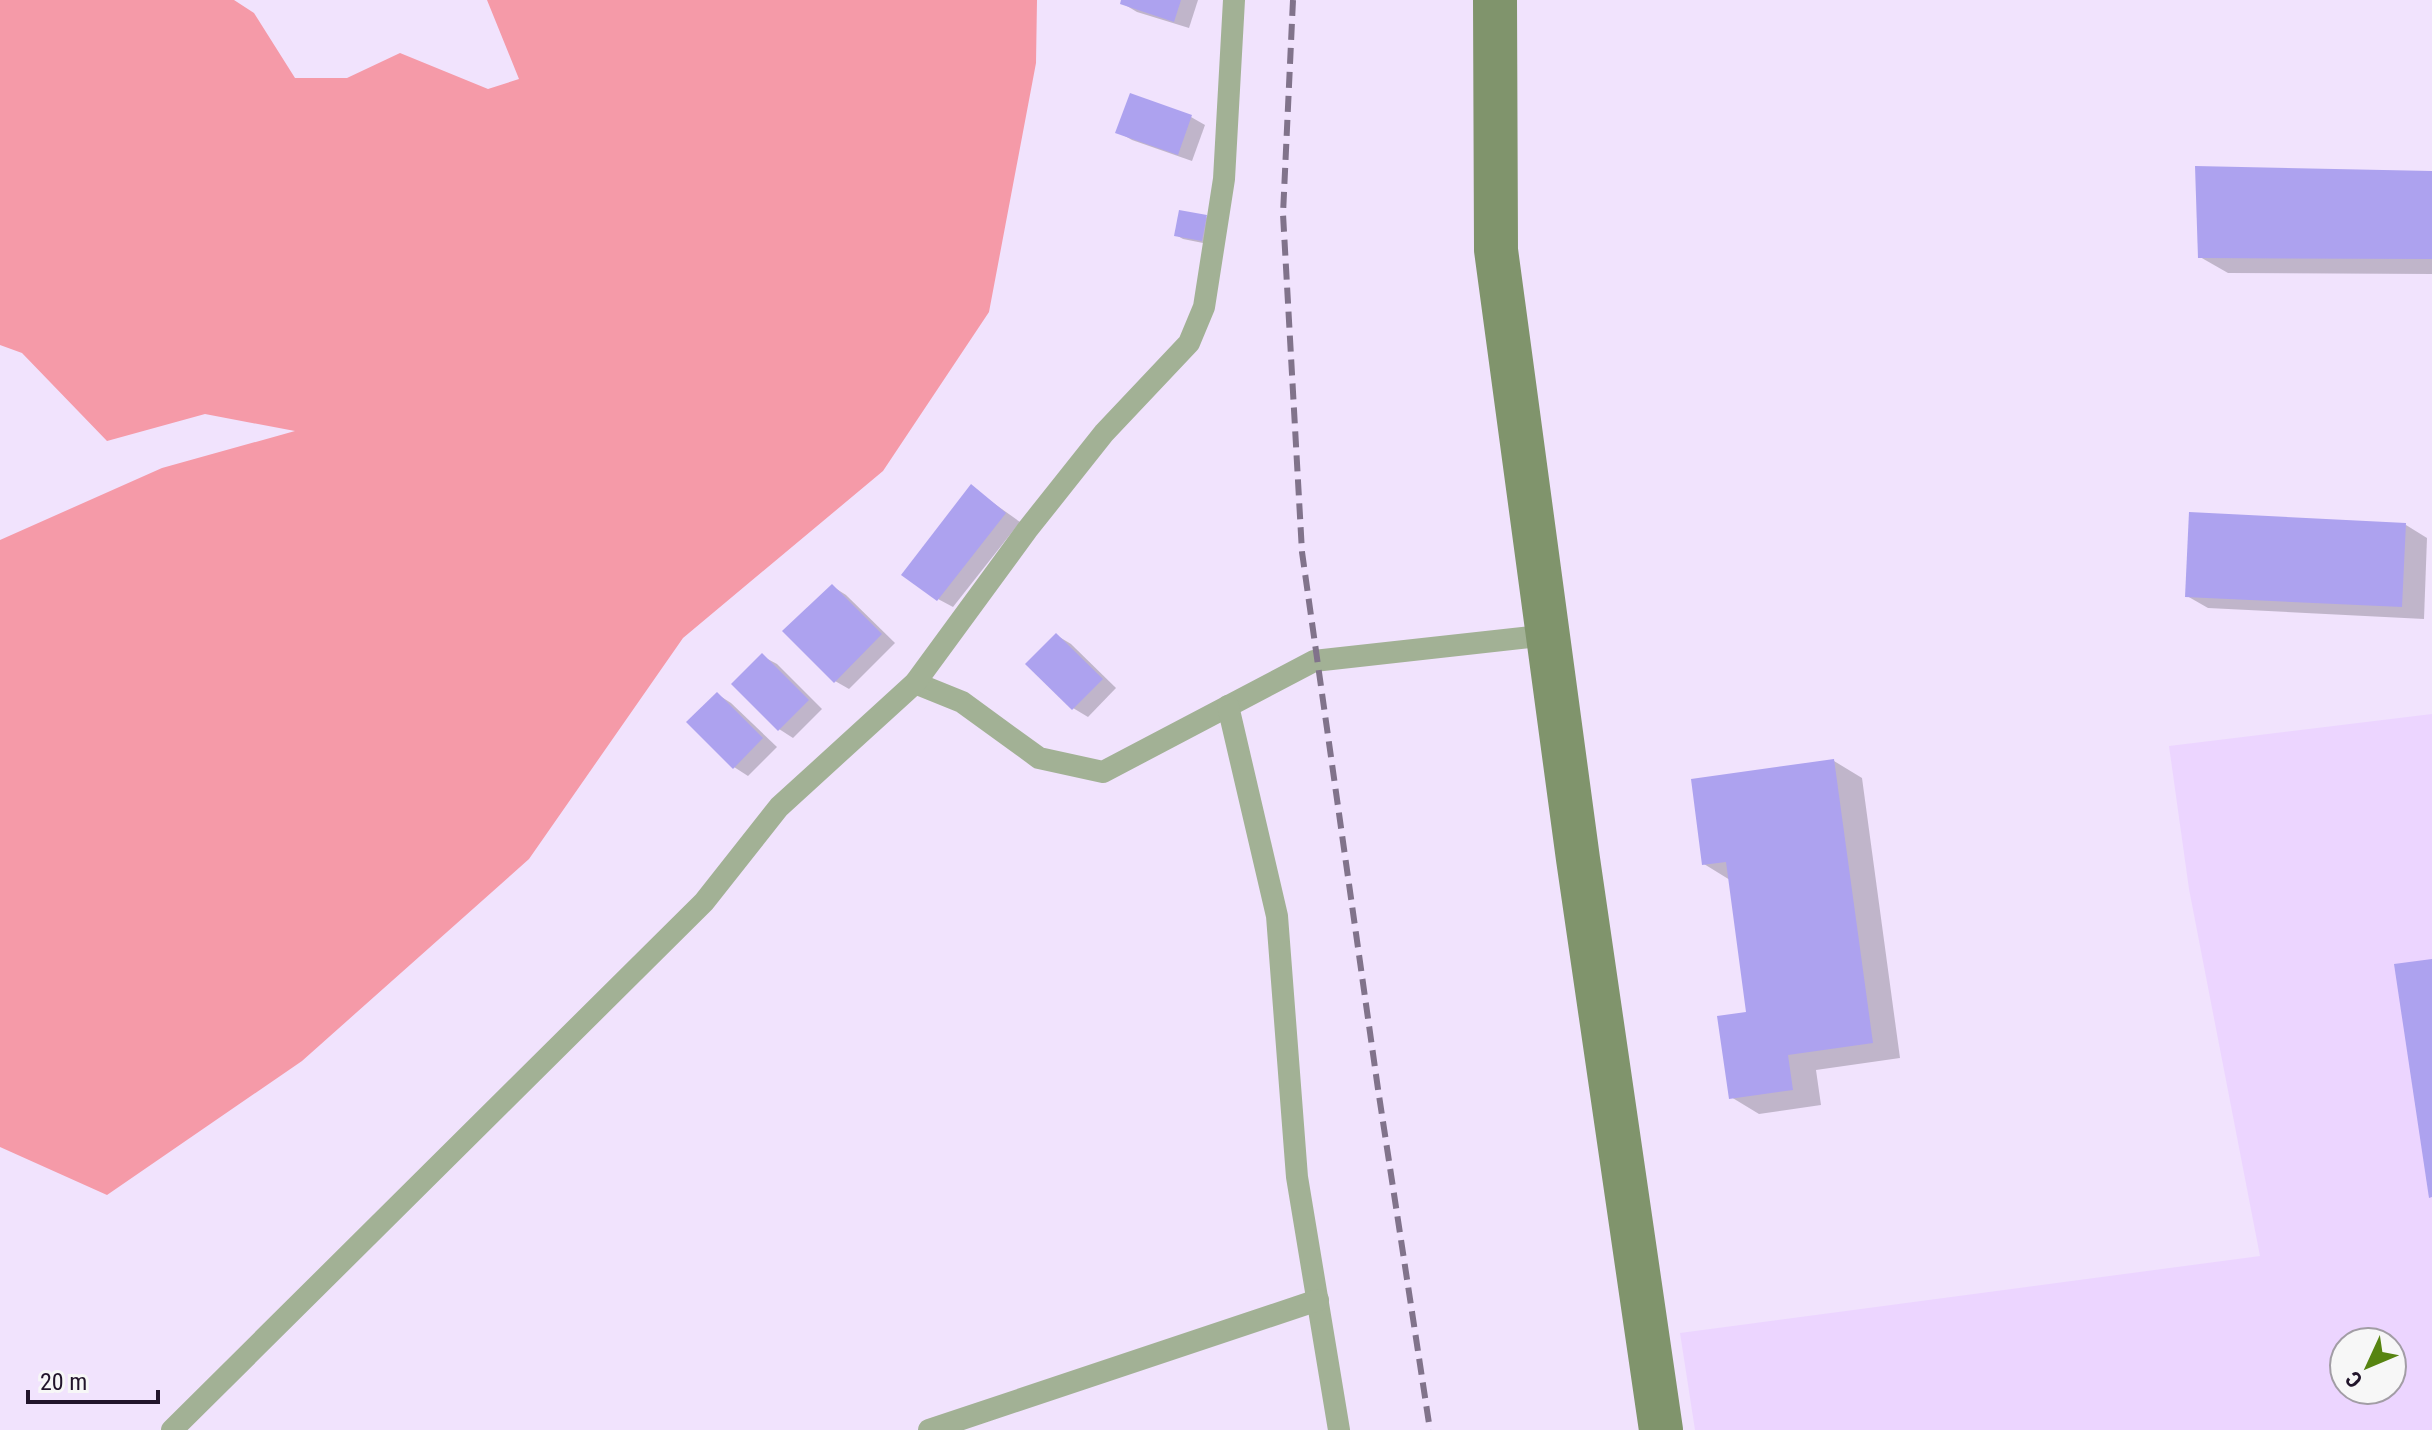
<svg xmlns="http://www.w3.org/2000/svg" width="2432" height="1430" viewBox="0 0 2432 1430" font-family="'Roboto Condensed',sans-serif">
  <rect width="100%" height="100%" fill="#f1e3fd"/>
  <path fill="#ecd5ff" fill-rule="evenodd" d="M2432,714V1430H1695L1680,1333L2260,1256L2189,889L2169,746ZM2344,1342H2392V1390H2344Z"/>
  <polygon fill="#f59aa8" points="0,0 234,0 254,13 295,78 347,78 400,53 488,89 519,79 487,0 1037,0 1036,63 989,312 883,471 683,638 529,859 302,1061 107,1195 0,1147 0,540 162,468 295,431 205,414 107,441 22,353 0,345"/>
  <g fill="#0003">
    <polygon points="1123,0 1198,0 1189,28 1137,12 1122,3"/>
    <polygon points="1191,117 1205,125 1192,161 1132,140 1118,132"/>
    <polygon points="2432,173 2432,274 2228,273 2200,257"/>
    <polygon points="1206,217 1213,221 1208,244 1183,239 1176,235"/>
    <polygon points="971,487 1020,522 953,607 938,599"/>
    <polygon points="2406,525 2427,538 2424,619 2208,608 2187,596"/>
    <polygon points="832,586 846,595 895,643 849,689 835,681"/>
    <polygon points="1056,635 1071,644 1116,688 1088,717 1073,708"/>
    <polygon points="762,656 777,664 822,709 793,738 779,729"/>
    <polygon points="717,694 731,703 777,747 748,776 734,767"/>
    <polygon points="1834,761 1862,778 1900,1058 1816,1070 1821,1105 1759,1114 1731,1097 1748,1014 1730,880 1704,864"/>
  </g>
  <g fill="#ada2ef">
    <polygon points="1121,0 1181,0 1174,22 1120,4"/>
    <polygon points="1130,93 1192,115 1178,155 1115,133"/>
    <polygon points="2195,166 2432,171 2432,259 2198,258"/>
    <polygon points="1179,210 1207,215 1202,241 1174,236"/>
    <polygon points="971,484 1006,513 937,601 901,575"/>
    <polygon points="2189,512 2406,523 2402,607 2185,597"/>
    <polygon points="832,584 882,634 834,683 782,631"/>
    <polygon points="1056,633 1103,679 1072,710 1025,664"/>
    <polygon points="762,653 809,700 778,731 731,684"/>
    <polygon points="717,692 763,738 733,769 686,722"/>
    <polygon points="1834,759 1873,1043 1788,1055 1793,1090 1729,1099 1717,1016 1746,1012 1726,862 1702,865 1691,779"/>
    <polygon points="2432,959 2432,1197 2429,1198 2394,964"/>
  </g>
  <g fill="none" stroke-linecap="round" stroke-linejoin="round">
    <g stroke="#a2b195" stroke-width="22">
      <polyline points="915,683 962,702 1039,758 1103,772 1314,661 1548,635"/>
      <polyline points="1228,706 1277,916 1297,1177 1339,1430"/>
      <polyline points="172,1430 704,902 779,807 915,683 1027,530 1104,433 1189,343 1204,307 1224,179 1234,0"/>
      <polyline points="929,1430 1318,1300"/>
    </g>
    <polyline stroke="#80946c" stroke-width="44" points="1495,0 1496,250 1578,859 1661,1430"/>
    <polyline stroke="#81738b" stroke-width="6" stroke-dasharray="16 8" stroke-linecap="butt" points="1293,0 1283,214 1302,552 1378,1089 1430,1430"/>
  </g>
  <g transform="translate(2368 1366) rotate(226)"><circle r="38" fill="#f7f7f7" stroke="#a29da5" stroke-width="2"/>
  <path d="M0-6L14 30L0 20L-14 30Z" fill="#578411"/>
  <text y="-12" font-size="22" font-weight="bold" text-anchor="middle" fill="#22152b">С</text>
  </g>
  <path d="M28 1390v12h130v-12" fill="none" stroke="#22152b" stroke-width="4"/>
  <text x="40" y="1390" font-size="24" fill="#22152b" stroke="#f7f7f7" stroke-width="6" paint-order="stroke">20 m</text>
</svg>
